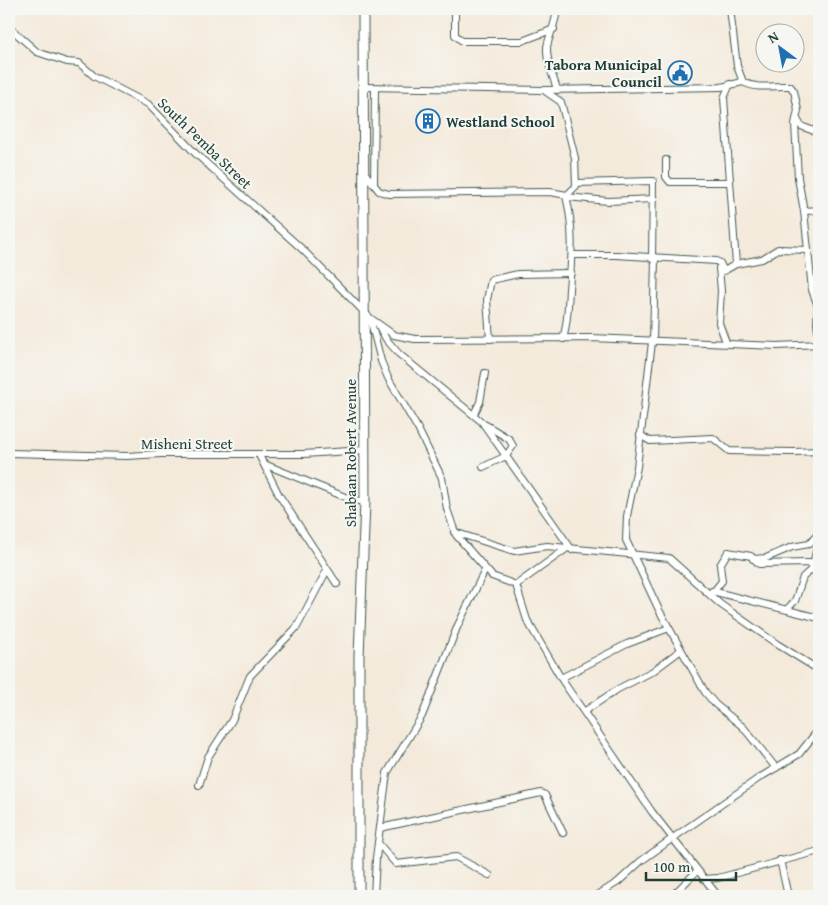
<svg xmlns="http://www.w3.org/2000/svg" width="828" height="905" viewBox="0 0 828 905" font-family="'Gentium Book Plus',serif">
  <rect width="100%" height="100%" fill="#f6f6f2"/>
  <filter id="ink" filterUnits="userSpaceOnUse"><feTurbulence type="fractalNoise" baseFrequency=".02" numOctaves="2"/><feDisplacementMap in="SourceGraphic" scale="10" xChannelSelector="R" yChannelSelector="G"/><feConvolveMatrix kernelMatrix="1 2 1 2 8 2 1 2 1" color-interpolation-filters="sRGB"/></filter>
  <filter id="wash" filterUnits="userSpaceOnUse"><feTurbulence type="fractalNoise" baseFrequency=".0096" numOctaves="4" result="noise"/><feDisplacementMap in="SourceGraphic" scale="20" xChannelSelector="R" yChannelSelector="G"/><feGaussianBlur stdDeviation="1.12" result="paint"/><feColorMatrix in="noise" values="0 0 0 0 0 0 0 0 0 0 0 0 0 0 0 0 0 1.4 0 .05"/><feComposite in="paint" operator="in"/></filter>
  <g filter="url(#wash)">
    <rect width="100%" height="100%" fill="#f4eadb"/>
  </g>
  <g filter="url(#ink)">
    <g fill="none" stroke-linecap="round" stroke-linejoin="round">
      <g stroke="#3f574d" stroke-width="8">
        <g id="street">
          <polyline points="455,9 455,35 462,41 522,41 554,29"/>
          <path d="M557,9C556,23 549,35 547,47C546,61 553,76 557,89"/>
          <path d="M730,9L737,66L743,82C758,90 775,85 790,86L794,91L798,110L795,124L798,178L804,211L812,290L818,306L817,323L819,338"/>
          <polyline points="9,27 37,52 67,62 79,63 94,76 148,104 195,153 302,249 370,318 394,335 415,339 592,338 777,346 819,344"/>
          <polyline points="730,84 724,98 736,264"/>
          <polyline points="363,87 544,90 721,87 743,82"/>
          <path d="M545,91L561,102L575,158L576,186L566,196C574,228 572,256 569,289C568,306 568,322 563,339"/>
          <polyline points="797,119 801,126 819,133"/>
          <polyline points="666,160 666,177 670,182 730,182"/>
          <polyline points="364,172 379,191 389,194 550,192 567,195"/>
          <polyline points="576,183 653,181 652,259"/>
          <polyline points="374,184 375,88"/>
          <polyline points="567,197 608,201 654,199"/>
          <polyline points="804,211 819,210"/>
          <polyline points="573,255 616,255 716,261 720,263 724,271 736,264 762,259 778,249 808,250"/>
          <polyline points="719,268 721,291 719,323 726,342"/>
          <polyline points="370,318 381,361 388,378 418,429 442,478 447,509 456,535 492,576 516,585 527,620 562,680 652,812 718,896"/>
          <polyline points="379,326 386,339 399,354 482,422 572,550"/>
          <polyline points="490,339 487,300 491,280 518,274 571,273"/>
          <polyline points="652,342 637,467 627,516 626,540 659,610 705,692 715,704 743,727 776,768"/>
          <polyline points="653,342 655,259"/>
          <polyline points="474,414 480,402 485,373"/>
          <polyline points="640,435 650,441 713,438 729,451 794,452 819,451"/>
          <polyline points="9,453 127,456 161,454 304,454 364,450"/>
          <polyline points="259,455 279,495 337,584"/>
          <polyline points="264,464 350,499 365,502"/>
          <polyline points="483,467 506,456 513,446 509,439 486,425"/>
          <polyline points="454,532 514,551 547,546 669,558 720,604 777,644 819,670"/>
          <polyline points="753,559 766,558 792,547 809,544 819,533"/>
          <polyline points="516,585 566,549"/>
          <polyline points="712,591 819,618"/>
          <polyline points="714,591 722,581 720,565 728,552 751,556 759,564 809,563 819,565"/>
          <polyline points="787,609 795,601 803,577 812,569 819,539"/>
          <polyline points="561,678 627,644 669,628"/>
          <polyline points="585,711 618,689 653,671 681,650"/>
          <polyline points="199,785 208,757 232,720 250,676 297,627 327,570"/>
          <polyline points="380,828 541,793 545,795 563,833"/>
          <polyline points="378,843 396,864 456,857 489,875"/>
          <polyline points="780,860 788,896"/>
          <polyline points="704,879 718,878 819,851"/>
          <polyline points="374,896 376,858 387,773 422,716 458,625 485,570"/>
          <polyline points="596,896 618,882 641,861 673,838 759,778 799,754 819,729"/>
          <polyline points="672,896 697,871"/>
        </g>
      </g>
      <g stroke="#3f574d" stroke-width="11">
        <polyline id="secondary" points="359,896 359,656 365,502 363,9"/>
      </g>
      <use href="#street" stroke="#fff" stroke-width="6"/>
      <use href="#secondary" stroke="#fff" stroke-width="9"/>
    </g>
  </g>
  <defs>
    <g id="civic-ring" transform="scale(1.25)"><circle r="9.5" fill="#f6f6f2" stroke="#1f6fb2" stroke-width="1.5"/><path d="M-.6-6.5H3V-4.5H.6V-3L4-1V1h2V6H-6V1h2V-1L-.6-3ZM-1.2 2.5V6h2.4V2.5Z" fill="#1f6fb2"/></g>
    <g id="building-ring" transform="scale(1.25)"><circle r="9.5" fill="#f6f6f2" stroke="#1f6fb2" stroke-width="1.5"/><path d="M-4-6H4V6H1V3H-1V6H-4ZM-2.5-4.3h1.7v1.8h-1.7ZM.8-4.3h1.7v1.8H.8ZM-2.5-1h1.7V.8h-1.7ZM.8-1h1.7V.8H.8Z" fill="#1f6fb2"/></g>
  </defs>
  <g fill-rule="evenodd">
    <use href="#civic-ring" x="680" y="73"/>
    <use href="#building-ring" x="428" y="121"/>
  </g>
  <g text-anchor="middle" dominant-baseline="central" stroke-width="4.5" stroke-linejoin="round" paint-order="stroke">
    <g font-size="15" font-weight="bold" fill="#1f3d34" stroke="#f6f6f2" text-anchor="end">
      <text x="662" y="64">Tabora Municipal<tspan x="662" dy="17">Council</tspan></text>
      <text x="446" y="121" text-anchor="start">Westland School</text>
    </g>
    <g font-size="15" fill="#1f3d34" stroke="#f6f6f2">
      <text transform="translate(205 143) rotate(44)">South Pemba Street</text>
      <text x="187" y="443">Misheni Street</text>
      <text transform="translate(350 453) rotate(-90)">Shabaan Robert Avenue</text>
    </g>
  </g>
  <rect width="828" height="905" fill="none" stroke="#f6f6f2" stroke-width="30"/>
  <g transform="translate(780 48) rotate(328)"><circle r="24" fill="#f6f6f2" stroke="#a0aca6"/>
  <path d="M0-4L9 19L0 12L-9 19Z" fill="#1f6fb2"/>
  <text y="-8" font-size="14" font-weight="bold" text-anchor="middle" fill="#1f3d34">N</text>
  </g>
  <path d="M646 872v8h90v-8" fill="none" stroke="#1f3d34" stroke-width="2.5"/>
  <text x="653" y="872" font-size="15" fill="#1f3d34" stroke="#f6f6f2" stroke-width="4" paint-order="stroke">100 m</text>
</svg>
